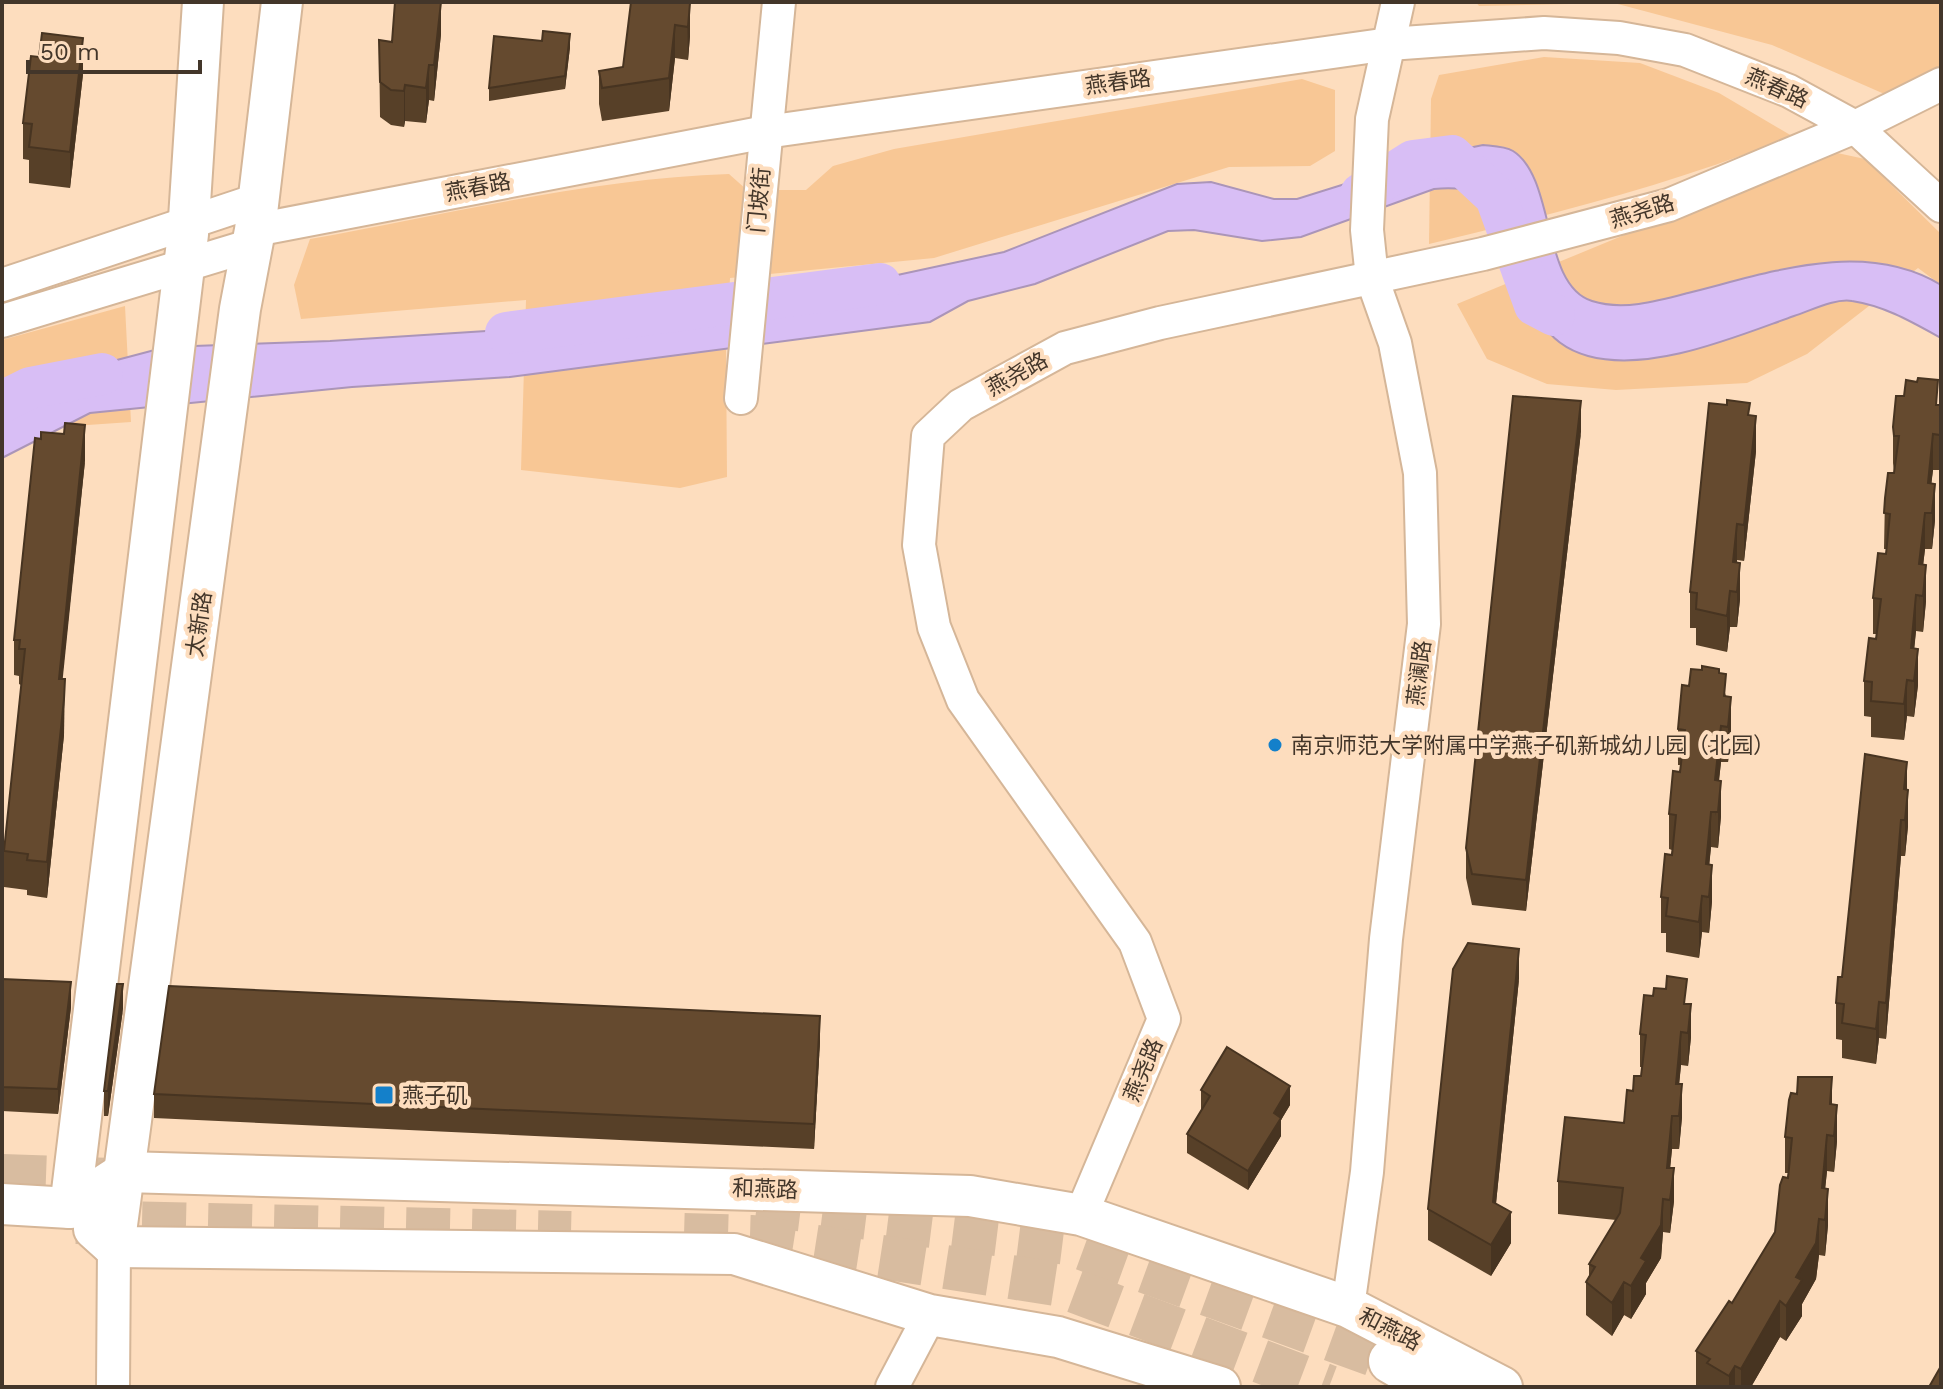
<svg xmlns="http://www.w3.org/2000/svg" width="1943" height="1389" viewBox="0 0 1943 1389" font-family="'Work Sans','Noto Sans SC',sans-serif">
  <rect width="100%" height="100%" fill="#fdddbe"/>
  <g fill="#f8c795">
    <polygon points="1476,2 1941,2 1941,68 1889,96 1772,45 1614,3 1479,6"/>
    <path d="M1544,57L1640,63L1719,93L1792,136C1675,184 1551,215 1429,244L1431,99L1439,75Z"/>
    <path d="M1302,79L1335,90V151L1310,166L1229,167L934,258L730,278L726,350L727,477L680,488L521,470L526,300L301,319L294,285L310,239C444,215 594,178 729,174L747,190H806L833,166L894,149Z"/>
    <polygon points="1828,151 1865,159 1941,234 1941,285 1918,268 1807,354 1747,383 1616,390 1547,384 1487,359 1457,304"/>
    <polygon points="125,306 131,422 59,427 2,454 2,340"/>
  </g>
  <path fill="#d8bef5" stroke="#ab95b8" stroke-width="2" d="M1483,145C1492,146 1505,146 1513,151C1556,178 1541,285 1592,301C1623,311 1658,301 1688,293C1769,273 1863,238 1941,285V338C1912,322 1885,306 1852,301C1835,298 1810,311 1794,316C1735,337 1651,373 1588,356C1484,328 1561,176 1434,189L1301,237L1262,241L1194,230L1168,231L1035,284L968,301L930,322L510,377L352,387L90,413L2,458V405L79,370L166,347L330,341L580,325L814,293L1004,252L1177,184L1211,182L1274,199H1297L1444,153Z"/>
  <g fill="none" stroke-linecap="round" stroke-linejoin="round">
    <g stroke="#d8bef5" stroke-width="42">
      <polyline points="1361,194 1413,161 1452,156 1496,197 1535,305 1554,315"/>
      <polyline points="506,333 880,284"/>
      <polyline points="2,402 30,388 102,374"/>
    </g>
    <g stroke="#d8bca0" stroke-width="44" stroke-dasharray="44 22" stroke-linecap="butt">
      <polyline points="2,1176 112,1180"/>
      <polyline points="757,1204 1068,1243 1391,1361"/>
      <polyline points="76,1222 571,1233"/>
      <polyline points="684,1235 752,1237 1056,1284 1329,1387"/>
    </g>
    <g stroke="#d5b698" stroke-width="36">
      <g id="minor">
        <polyline points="255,230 766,132 1389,44 1544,33 1619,38 1685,50 1789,91 1855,127 1941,206"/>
        <polyline points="2,285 257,200"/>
        <polyline points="2,321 252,245"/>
        <polyline points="741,398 779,2"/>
        <polyline points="1081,1215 1164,1019 1135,942 963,700 934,627 919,545 928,436 961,405 1065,348 1160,323 1483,254 1669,205 1855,127 1941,84"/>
        <polyline points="1348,1307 1367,1172 1386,939 1424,624 1420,473 1395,343 1372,278 1367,230 1372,119 1398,2"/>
        <polyline points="113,1387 114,1247"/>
        <polyline points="892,1387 930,1315"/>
      </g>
    </g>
    <g stroke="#d5b698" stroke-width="44">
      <g id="major">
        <polyline points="2,1204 70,1208 125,1172 970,1196 1081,1215 1348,1307 1502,1387"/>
        <polyline points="70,1208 188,234 203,2"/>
        <polyline points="94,1229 114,1247 734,1254 930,1315 1058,1337 1220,1387"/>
        <polyline points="114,1247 240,309 255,230 282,2"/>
      </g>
    </g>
    <g stroke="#d5b698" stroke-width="48">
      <polyline id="highway" points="1391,1361 1436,1387"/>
    </g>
    <use href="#minor" stroke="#fff" stroke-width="32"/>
    <use href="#major" stroke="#fff" stroke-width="40"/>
    <use href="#highway" stroke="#fff" stroke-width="44"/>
  </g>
  <g fill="#574028">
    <polygon points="688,2 690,36 688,60 675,58 669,111 602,121 599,104 599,71 623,67"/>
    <polygon points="441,34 434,101 429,100 426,123 405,121 404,127 391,125 380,117 379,40 392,42"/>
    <polygon points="570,47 565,89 489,101 489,88"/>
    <polygon points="83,74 70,188 29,183 29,160 23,159 23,123"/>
    <polygon points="1938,405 1941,405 1941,462 1940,470 1933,470 1931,484 1935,520 1932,549 1925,549 1923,565 1926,601 1923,632 1916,631 1914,648 1918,685 1914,717 1907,716 1904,740 1871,737 1871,717 1864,716 1864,681 1877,634 1873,634 1873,598 1886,554 1886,549 1884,549 1885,498 1894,472 1893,463 1893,427"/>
    <polygon points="1750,415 1756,451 1744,561 1737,560 1740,599 1737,627 1730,627 1727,652 1696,645 1696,628 1690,628 1690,592"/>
    <polygon points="1581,432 1526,911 1472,905 1466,878 1466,848"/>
    <polygon points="85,461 62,679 64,735 47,898 27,895 27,890 4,887 4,851 21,685 19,684 19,676 14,675 14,640"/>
    <polygon points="1719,673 1726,696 1731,733 1728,762 1721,762 1719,780 1721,816 1718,848 1711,847 1709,865 1712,901 1709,933 1702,932 1699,958 1666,952 1666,933 1661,933 1661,897 1672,850 1669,849 1669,814 1681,765 1678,765 1678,729 1689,686"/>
    <polygon points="1907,790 1908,826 1905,856 1901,856 1886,1039 1879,1038 1876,1064 1842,1058 1842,1040 1836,1039 1836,1003 1842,977"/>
    <polygon points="2,979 71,1007 58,1114 2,1111"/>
    <polygon points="1519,979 1496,1203 1511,1243 1491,1276 1428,1240 1428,1209"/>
    <polygon points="1687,1004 1691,1037 1688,1066 1681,1065 1679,1084 1682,1117 1679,1149 1672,1149 1670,1168 1674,1201 1670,1233 1663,1232 1661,1258 1646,1283 1646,1294 1631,1319 1624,1315 1612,1336 1586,1315 1586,1282 1589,1276 1589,1264 1616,1220 1558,1214 1558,1181 1624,1123 1633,1091 1641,1076 1642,1067 1640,1067 1640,1034"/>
    <polygon points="123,1009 108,1116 104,1116 104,1091"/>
    <polygon points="820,1041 814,1149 154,1118 154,1094"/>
    <polygon points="1201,1090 1290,1105 1281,1120 1281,1136 1248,1190 1187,1153 1187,1134 1202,1110 1201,1109"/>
    <polygon points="1797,1094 1832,1104 1837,1141 1834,1172 1827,1171 1825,1189 1828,1225 1825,1256 1819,1255 1816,1279 1802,1304 1802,1316 1786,1341 1780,1337 1751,1387 1696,1387 1696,1351 1732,1303 1775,1232 1788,1173 1785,1173 1785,1137"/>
  </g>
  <g fill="#473421">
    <polygon points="441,2 441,34 434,101 434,65"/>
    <polygon points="687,2 688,2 688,22 690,3 690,36 688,60"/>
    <polygon points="675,25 675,58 669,111 669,78"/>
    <polygon points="570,34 570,47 565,89 565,76"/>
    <polygon points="83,38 83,74 70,188 70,152"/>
    <polygon points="429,65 429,100 426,123 426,88"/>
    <polygon points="405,85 405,121 404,127 404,91"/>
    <polygon points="1581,401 1581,432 1526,911 1526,880"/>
    <polygon points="1756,416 1756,451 1744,561 1744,525"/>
    <polygon points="85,425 85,461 59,715 59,679"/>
    <polygon points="1941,426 1941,462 1940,470 1940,435"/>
    <polygon points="1933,434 1933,470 1928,513 1928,483"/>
    <polygon points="1935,484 1935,520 1932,549 1932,513"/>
    <polygon points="1925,513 1925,549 1919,600 1919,564"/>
    <polygon points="1737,524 1737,560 1734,591 1733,562"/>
    <polygon points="1740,563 1740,599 1737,627 1737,592"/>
    <polygon points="1926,565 1926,601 1923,632 1923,596"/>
    <polygon points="1730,591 1730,627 1727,652 1727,616"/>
    <polygon points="1916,595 1916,631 1911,684 1911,648"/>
    <polygon points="1918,649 1918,685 1914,717 1914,681"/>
    <polygon points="65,679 64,735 47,898 47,862"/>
    <polygon points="1907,680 1907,716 1904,740 1904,704"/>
    <polygon points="1731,697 1731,733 1728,762 1728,727"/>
    <polygon points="1721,726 1721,762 1715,816 1715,780"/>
    <polygon points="1907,762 1907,797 1904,825 1904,789"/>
    <polygon points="1721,781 1721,816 1718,848 1718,812"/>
    <polygon points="1908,790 1908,826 1905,856 1905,820"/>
    <polygon points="1711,812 1711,847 1706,900 1706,864"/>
    <polygon points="1901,820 1901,856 1886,1039 1886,1003"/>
    <polygon points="1712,865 1712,901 1709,933 1709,897"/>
    <polygon points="1702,896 1702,932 1699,958 1699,922"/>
    <polygon points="1519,949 1519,979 1493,1233 1493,1202"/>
    <polygon points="71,982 71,1007 58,1114 58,1089"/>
    <polygon points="123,984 123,1009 108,1116 108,1091"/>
    <polygon points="1879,1002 1879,1038 1876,1064 1876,1029"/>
    <polygon points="1691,1004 1691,1037 1688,1066 1688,1033"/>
    <polygon points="820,1016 820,1041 814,1149 814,1124"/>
    <polygon points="1681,1032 1681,1065 1676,1117 1676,1084"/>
    <polygon points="1832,1077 1832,1113 1830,1140 1830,1104"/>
    <polygon points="1682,1084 1682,1117 1679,1149 1679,1116"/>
    <polygon points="1290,1086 1290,1105 1281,1120 1281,1136 1248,1190 1248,1171 1274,1113"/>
    <polygon points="1837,1105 1837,1141 1834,1172 1834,1136"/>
    <polygon points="1672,1116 1672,1149 1667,1201 1667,1168"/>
    <polygon points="1827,1135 1827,1171 1822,1219 1822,1188"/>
    <polygon points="1674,1168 1674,1201 1670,1233 1670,1200"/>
    <polygon points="1828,1189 1828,1225 1825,1256 1825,1220"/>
    <polygon points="1663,1199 1663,1232 1661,1258 1646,1283 1646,1294 1631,1319 1631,1286"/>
    <polygon points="1511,1212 1511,1243 1491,1276 1491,1245"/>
    <polygon points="1819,1219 1819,1255 1816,1279 1802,1304 1802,1316 1786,1341 1786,1306"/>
    <polygon points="1624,1282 1624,1315 1612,1336 1612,1303"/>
    <polygon points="1780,1301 1780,1337 1751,1387 1741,1387 1741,1369"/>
    <polygon points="1735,1366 1735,1387 1729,1387 1729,1376"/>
  </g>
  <g fill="#654a2f" stroke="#473421" stroke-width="2">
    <polygon points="395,2 441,2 434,65 429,65 426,88 405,85 404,91 391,90 380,82 379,40 392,42"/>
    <polygon points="631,2 687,2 690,3 688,27 675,25 669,78 602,88 599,71 623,67"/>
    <polygon points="543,31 570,34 565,76 489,88 494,36 542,41"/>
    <polygon points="42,33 83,38 70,152 29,147 32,124 23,123 31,56 39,57"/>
    <polygon points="1918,378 1938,380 1936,405 1941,405 1941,426 1940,435 1933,434 1928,483 1935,484 1932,513 1925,513 1919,564 1926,565 1923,596 1916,595 1911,648 1918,649 1914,681 1907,680 1904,704 1871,701 1872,682 1864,681 1869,638 1876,639 1881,599 1873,598 1878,553 1886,554 1890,514 1884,513 1885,498 1888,473 1894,473 1899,436 1894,436 1893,427 1896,396 1904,396 1906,380 1917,382"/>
    <polygon points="1513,396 1581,401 1526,880 1472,874 1466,848"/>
    <polygon points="1727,400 1750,403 1748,415 1756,416 1744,525 1737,524 1733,562 1740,563 1737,592 1730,591 1727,616 1696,609 1697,593 1690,592 1709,403 1727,405"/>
    <polygon points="65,423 85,425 59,679 65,679 64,699 47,862 27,860 28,854 4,851 25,649 19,649 20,640 14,640 35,438 41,439 41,432 64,434"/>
    <polygon points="1702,666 1719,669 1719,673 1726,674 1724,696 1731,697 1728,727 1721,726 1715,780 1721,781 1718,812 1711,812 1706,864 1712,865 1709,897 1702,896 1699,922 1666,916 1668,898 1661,897 1665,854 1672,855 1676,815 1669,814 1673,771 1680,772 1685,730 1678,729 1682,685 1689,686 1691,669 1702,670"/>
    <polygon points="1865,754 1907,762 1904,789 1908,790 1905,820 1901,820 1886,1003 1879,1002 1876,1029 1842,1023 1844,1004 1836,1003 1838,977 1842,977"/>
    <polygon points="1468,943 1519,949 1493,1202 1511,1212 1491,1245 1428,1209 1453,969"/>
    <polygon points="1667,976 1687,979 1684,1004 1691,1004 1688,1033 1681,1032 1676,1084 1682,1084 1679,1116 1672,1116 1667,1168 1674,1168 1670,1200 1663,1199 1661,1225 1641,1258 1646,1261 1631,1286 1624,1282 1612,1303 1586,1282 1595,1267 1589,1264 1620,1213 1623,1188 1558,1181 1565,1117 1624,1123 1627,1090 1633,1091 1634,1076 1641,1076 1646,1035 1640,1034 1644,995 1653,996 1654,988 1666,989"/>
    <polygon points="2,979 71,982 58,1089 2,1087"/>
    <polygon points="117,984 123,984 108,1091 104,1091"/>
    <polygon points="169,986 820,1016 814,1124 154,1094"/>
    <polygon points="1227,1047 1290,1086 1274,1113 1281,1118 1248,1171 1187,1134 1210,1096 1201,1090"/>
    <polygon points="1798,1077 1832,1077 1830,1104 1837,1105 1834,1136 1827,1135 1822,1188 1828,1189 1825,1220 1819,1219 1816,1243 1796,1277 1802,1280 1786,1306 1780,1301 1741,1369 1735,1366 1729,1376 1707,1363 1710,1359 1696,1351 1729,1301 1732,1303 1775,1232 1780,1185 1783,1177 1788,1178 1792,1138 1785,1137 1789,1100 1791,1093 1797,1094"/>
    <polygon points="1941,1366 1941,1387 1929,1387"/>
  </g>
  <g fill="#1480ca" stroke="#fdddbe" stroke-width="3">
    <circle cx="1275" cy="745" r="8"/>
    <rect x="374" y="1085" width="20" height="20" rx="4"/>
  </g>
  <g text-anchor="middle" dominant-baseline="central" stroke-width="8" stroke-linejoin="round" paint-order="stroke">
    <g font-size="22" fill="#43362a" stroke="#fdddbe">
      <text transform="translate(1118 82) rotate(-8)">燕春路</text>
      <text transform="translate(1777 88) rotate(24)">燕春路</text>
      <text transform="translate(478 187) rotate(-11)">燕春路</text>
      <text transform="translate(759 200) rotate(-85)">门坡街</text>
      <text transform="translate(1642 211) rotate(-17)">燕尧路</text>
      <text transform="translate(1017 374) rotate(-29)">燕尧路</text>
      <text transform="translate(199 624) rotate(-82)">太新路</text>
      <text transform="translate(1419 673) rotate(-83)">燕澜路</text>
      <text transform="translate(1143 1070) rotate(-67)">燕尧路</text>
      <text transform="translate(765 1189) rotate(2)">和燕路</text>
      <text transform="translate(1390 1329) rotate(27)">和燕路</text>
    </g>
    <g font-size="22" fill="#43362a" stroke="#fdddbe" text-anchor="start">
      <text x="1291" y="745">南京师范大学附属中学燕子矶新城幼儿园（北园）</text>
      <text x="402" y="1095">燕子矶</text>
    </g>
  </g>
  <rect width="1943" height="1389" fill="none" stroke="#43362a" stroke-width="8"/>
  <path d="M28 60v12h172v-12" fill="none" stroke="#43362a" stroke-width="4"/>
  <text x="40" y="60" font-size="24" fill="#43362a" stroke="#fdddbe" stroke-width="6" paint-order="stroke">50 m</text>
</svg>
